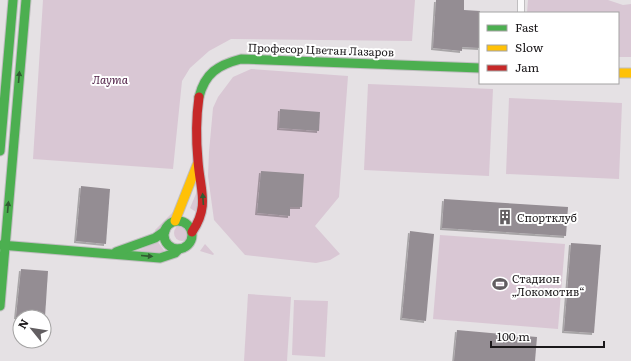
<svg xmlns="http://www.w3.org/2000/svg" width="631" height="361" viewBox="0 0 631 361" font-family="Literata,serif">
  <defs>
    <filter id="shadow"><feDropShadow dx="-2" dy="2" stdDeviation="0" flood-color="#0004"/></filter>
  </defs>
  <rect width="100%" height="100%" fill="#e5e1e4"/>
  <g fill="#d9c7d4">
    <polygon points="43,0 415,0 412,41 231,39 209,51 190,68 182,81 173,169 33,159"/>
    <polygon points="528,0 608,0 623,5 631,4 631,57 618,57 618,13 527,13"/>
    <polygon points="251,69 348,76 339,197 315,226 340,254 330,260 316,263 245,255 214,220 208,176 209,152 213,108 218,97 233,77"/>
    <polygon points="368,84 493,89 489,176 364,170"/>
    <polygon points="509,98 622,103 619,179 506,174"/>
    <polygon points="198,189 199,214 190,208"/>
    <polygon points="176,209 179,209 167,223 156,232 155,230"/>
    <circle cx="182" cy="233" r="8"/>
    <polygon points="440,235 565,244 558,329 433,319"/>
    <polygon points="158,242 166,253 139,253 137,251"/>
    <polygon points="205,244 214,254 213,255 200,251"/>
    <polygon points="248,294 291,297 287,361 244,361"/>
    <polygon points="294,300 328,301 325,357 292,355"/>
  </g>
  <g fill="#948d93" filter="url(#shadow)">
    <polygon points="436,0 464,0 464,10 480,11 480,48 462,47 462,51 433,48"/>
    <polygon points="280,109 320,112 319,131 279,128"/>
    <polygon points="261,171 304,174 302,207 290,207 290,216 257,213"/>
    <polygon points="81,186 110,189 106,244 76,241"/>
    <polygon points="444,199 568,207 566,236 442,228"/>
    <polygon points="410,231 434,234 426,321 402,318"/>
    <polygon points="571,243 601,245 594,333 564,331"/>
    <polygon points="21,269 48,271 45,317 16,317"/>
    <polygon points="457,330 537,337 535,361 454,361"/>
  </g>
  <g fill="none" stroke-linecap="round" stroke-linejoin="round">
    <g stroke="#c0bec0" stroke-width="8">
      <polyline id="street" points="521,13 521,0"/>
    </g>
    <g stroke="#c0bec0" stroke-width="11">
      <g id="fast">
        <path d="M199,97C205,73 218,65 241,59L480,68"/>
        <polyline points="0,151 13,0"/>
        <circle cx="178" cy="235" r="14"/>
        <polyline points="0,245 160,258 175,253 179,249"/>
        <polyline points="116,252 155,238 165,231"/>
        <polyline points="0,306 26,0"/>
      </g>
    </g>
    <g stroke="#c0bec0" stroke-width="11">
      <g id="slow">
        <polyline points="618,73 631,73"/>
        <polyline points="175,221 197,165"/>
      </g>
    </g>
    <g stroke="#c0bec0" stroke-width="11">
      <path id="jam" d="M192,232C210,206 200,190 198,161C196,140 196,118 199,97"/>
    </g>
    <use href="#street" stroke="#fbfafb" stroke-width="6"/>
    <use href="#fast" stroke="#4caf50" stroke-width="9"/>
    <use href="#slow" stroke="#ffc107" stroke-width="9"/>
    <use href="#jam" stroke="#c62828" stroke-width="9"/>
  </g>
  <defs><path id="oneway-solid" d="M-6-.8H1V-3.2L6.5 0L1 3.2V.8H-6Z"/></defs>
  <g fill="#315c32">
    <use href="#oneway-solid" transform="translate(19 77) rotate(-85)"/>
    <use href="#oneway-solid" transform="translate(203 199) rotate(-94)"/>
    <use href="#oneway-solid" transform="translate(8 207) rotate(-85)"/>
    <use href="#oneway-solid" transform="translate(147 256) rotate(5)"/>
  </g>
  <defs>
    <g id="building-bare" transform="scale(1.2)"><path d="M-4-6H4V6H1V3H-1V6H-4ZM-2.5-4.3h1.7v1.8h-1.7ZM.8-4.3h1.7v1.8H.8ZM-2.5-1h1.7V.8h-1.7ZM.8-1h1.7V.8H.8Z" fill="#625e61" stroke="#fff" stroke-width="2.5" paint-order="stroke"/></g>
    <g id="stadium-bare" transform="scale(1.2)"><path d="M0-5a6.5 5 0 1 0 0 10a6.5 5 0 1 0 0-10ZM-3.5-1.8h7v3.6h-7Z" fill="#625e61" stroke="#fff" stroke-width="2.5" paint-order="stroke"/></g>
  </defs>
  <g fill-rule="evenodd">
    <use href="#building-bare" x="505" y="217"/>
    <use href="#stadium-bare" x="500" y="284"/>
  </g>
  <g text-anchor="middle" dominant-baseline="central" stroke-width="4" stroke-linejoin="round" paint-order="stroke">
    <g font-size="11" fill="#1b181a" stroke="#fff">
      <text transform="translate(321 49) rotate(2)">Професор Цветан Лазаров</text>
    </g>
    <g font-size="11" font-style="italic" fill="#53254a" stroke="#fff">
      <text x="110" y="79">Лаута</text>
    </g>
    <g font-size="11" fill="#1b181a" stroke="#fff" text-anchor="start">
      <text x="517" y="217">Спортклуб</text>
      <text x="512" y="278">Стадион<tspan x="512" dy="13">„Локомотив“</tspan></text>
    </g>
  </g>
  <rect x="479" y="12" width="140" height="72" fill="#ffffff" stroke="#a4a3a3"/>
  <rect x="487" y="25" width="20" height="6" fill="#4caf50" stroke="#a4a3a3"/>
  <text x="515" y="32" font-size="12" fill="#1b181a">Fast</text>
  <rect x="487" y="45" width="20" height="6" fill="#ffc107" stroke="#a4a3a3"/>
  <text x="515" y="52" font-size="12" fill="#1b181a">Slow</text>
  <rect x="487" y="65" width="20" height="6" fill="#c62828" stroke="#a4a3a3"/>
  <text x="515" y="72" font-size="12" fill="#1b181a">Jam</text>
  <g transform="translate(32 329) rotate(300)"><circle r="19" fill="#ffffff" stroke="#a4a3a3"/>
  <path d="M0-3L7 15L0 10L-7 15Z" fill="#625e61"/>
  <text y="-6" font-size="11" font-weight="bold" text-anchor="middle" fill="#1b181a">N</text>
  </g>
  <path d="M491 341v6h113v-6" fill="none" stroke="#1b181a" stroke-width="2"/>
  <text x="497" y="341" font-size="12" fill="#1b181a" stroke="#ffffff" stroke-width="3" paint-order="stroke">100 m</text>
</svg>
